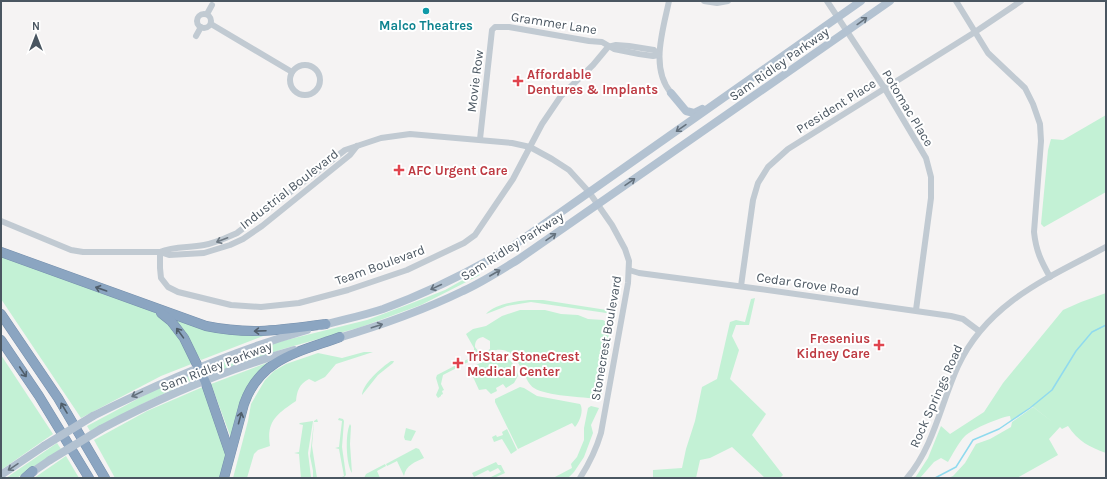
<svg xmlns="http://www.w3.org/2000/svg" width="1107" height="479" viewBox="0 0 1107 479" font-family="Karla,sans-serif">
  <rect width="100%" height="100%" fill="#f5f3f3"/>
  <g fill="#c3f1d5">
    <polygon points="1106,115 1106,192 1044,227 1041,224 1048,150 1051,139 1063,140"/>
    <polygon points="1,255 152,311 167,320 176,329 194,363 161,376 81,418 1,299"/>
    <polygon points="477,272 480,275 421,305 361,327 283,349 212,374 208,369 209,366 262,346 367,320 407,305 445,290"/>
    <path d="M1106,293V453C1089,447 1078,441 1068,426L1062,429L1060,427L1049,439L1058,455L1017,478H948L953,476L965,463L976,444L990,439L1011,427L1012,422L1033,407L1055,424L1032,406L1011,421L1010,416C1001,417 972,429 965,436C958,443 953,454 948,462L941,458L934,462L920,478H915L928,458L941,426L950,434L984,412L1003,383L1063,310L1081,302Z"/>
    <polygon points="755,298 749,325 736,325 732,336 739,350 730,379 766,414 752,435 783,475 780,478 765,478 732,447 710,458 700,460 696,478 653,478 653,470 682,468 686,449 695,421 702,387 717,379 730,322 736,320 745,322 751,299"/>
    <path d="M529,300H543L613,311V314L531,302L507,306L486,314C494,304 517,301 529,300Z"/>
    <path d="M520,310H545L561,314L578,315L588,319L590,325L588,319L603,320L609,324L611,330L608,338V354L602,383V398L599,399C583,397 546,396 534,388C529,385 526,378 524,373C511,348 503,344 478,357L481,352L484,353L490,349V341L483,337C477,338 475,341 475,347L478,351L474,359L443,375L441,384L444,390L442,391L443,394L441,395V396L438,398L436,395L439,388L436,378L437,375L468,359L474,353V348L466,334L473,329L486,326L502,316Z"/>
    <polygon points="176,319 227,332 266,335 201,360 175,320"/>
    <path d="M364,352H373L336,364L325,377L315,382L309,379C299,384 297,391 296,401C277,414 266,421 270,446L258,450L254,454L247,478H233L248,421L251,404L265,380L274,371L286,364L318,353L342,358Z"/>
    <polygon points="1,355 53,434 1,470"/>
    <path d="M497,355C509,355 516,366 518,376L514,383L506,388L503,384L496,388L497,391L491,394L486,389L479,390L473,377L475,372L474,366Z"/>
    <path d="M391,361H394L393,363L378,375L362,395C363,383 382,367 391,361Z"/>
    <polygon points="269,362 270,362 231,438 211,384"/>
    <polygon points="193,373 195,375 193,380 144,403 90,431 87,426 160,387"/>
    <polygon points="205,386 227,453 222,478 115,478 94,440 147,411"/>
    <path d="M520,387L524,388L537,396L580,404C584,410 580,421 575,427L572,423L518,449L495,402V399Z"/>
    <polygon points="591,406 599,408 591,425 593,433 584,457 574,472 568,478 553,478 572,468 571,464 577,457 584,440 584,428 588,408"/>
    <polygon points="339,418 343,419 344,421 342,447 346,475 343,478 340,478 344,476 339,449 335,448 339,447 342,421 338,420"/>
    <polygon points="317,419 318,422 314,422 312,446 317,478 313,478 313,471 310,456 314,421"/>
    <polygon points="313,421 308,453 311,477 311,478 301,478 299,454 294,453 299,452 303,425 299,424 300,423"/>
    <path d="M350,424L351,426L350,444L352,473C346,464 345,434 350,424Z"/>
    <polygon points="406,428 416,431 411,441 405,440 404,437"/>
    <polygon points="507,429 517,450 511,454 502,439 494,442 492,437 496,435 497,437 503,435 502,432"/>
    <polygon points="57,443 61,449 17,478 6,478"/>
    <path d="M416,448L419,449L424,458C415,462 406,465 404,476L397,461L387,466L386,464Z"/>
    <polygon points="66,456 79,478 34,478"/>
    <polygon points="496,462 498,465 501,465 505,473 494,478 489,478 501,472 498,468 490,472 488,470 474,477 472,473"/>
    <polygon points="385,464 386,466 377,471 380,478 364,478 366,474"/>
  </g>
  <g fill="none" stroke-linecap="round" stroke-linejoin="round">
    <polyline stroke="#90daee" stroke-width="1.5" points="935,478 956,467 973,440 999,429 1030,408 1052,390 1076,351 1092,332 1106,325"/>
    <g stroke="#7690ad" stroke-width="10">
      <g id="highway">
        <path d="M1,252L206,326C249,335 283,330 326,324"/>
        <polyline points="161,313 171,321 184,338 205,381 230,454"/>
        <polyline points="1,314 58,398 105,478"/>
        <polyline points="1,340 39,396 89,478"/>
        <polyline points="25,478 33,471"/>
        <path d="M224,478L244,404C260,358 299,352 340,337"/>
      </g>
    </g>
    <g stroke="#c1cad2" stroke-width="6">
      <path d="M669,1C663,30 650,68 671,93"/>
      <polyline points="704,1 717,3 728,1"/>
      <polyline points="827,1 885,89 926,158 931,177 931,198 916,310"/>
      <path d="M956,1L988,53L1025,88L1033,104L1040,124L1041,141L1034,232C1036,251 1041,261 1050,277"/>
      <circle cx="204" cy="21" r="7"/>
      <polyline points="207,14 212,5"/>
      <polyline points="211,24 292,72"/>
      <polyline points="196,36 201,27"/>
      <circle cx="305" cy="80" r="15"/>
      <polyline points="480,139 492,30 495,27 509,27 589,41 602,42 614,49 639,54 653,56 659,55"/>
      <polyline points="1,221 71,250 83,252 160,252 169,255 204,253 230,245 243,239 262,226 350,155 357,146"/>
      <path d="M160,252C174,246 189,248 204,245C216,243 226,238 237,233L345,150L381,138L410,134L512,143L530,147L552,159L569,170L589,192L612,225L625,249L629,261L628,283L601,433C596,450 589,464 580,478"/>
      <polyline points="160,252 160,268 161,278 168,287 178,292 231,305 261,307 299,303 348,290 407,270 464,243 475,235 513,179 542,124 561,96 593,65 608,47 616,45 629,46 654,50 659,55"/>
      <polyline points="629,270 639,273 760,289 951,316 963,319 979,331"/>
      <polyline points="741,286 753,200 758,183 768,167 788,149 975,32 1021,1"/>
      <path d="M907,478C934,446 941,403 958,366C988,302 1048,278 1106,247"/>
    </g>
    <g stroke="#b3c2d1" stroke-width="8">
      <polyline points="671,93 686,111 694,113 702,109"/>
      <path d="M320,326C341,320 362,316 383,309C427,293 469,272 510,248L861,1"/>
      <path d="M335,339C379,326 422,311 463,291C483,282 501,270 519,259L890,1"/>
      <path d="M93,416C163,381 233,351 307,330"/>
      <path d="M101,429C163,396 227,369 294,350"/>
      <polyline points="1,475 44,446"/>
      <polyline points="28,475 50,460"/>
    </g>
    <use href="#highway" stroke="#8ba5c1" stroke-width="9"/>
    <g stroke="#b3c2d1" stroke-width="8">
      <polyline points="44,446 93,416"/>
      <polyline points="50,460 101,429"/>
    </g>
  </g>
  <defs><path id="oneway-shaft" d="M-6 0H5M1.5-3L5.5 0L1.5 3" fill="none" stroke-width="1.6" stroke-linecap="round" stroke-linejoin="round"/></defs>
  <g stroke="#64717d">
    <use href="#oneway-shaft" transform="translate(862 21) rotate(-36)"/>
    <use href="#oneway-shaft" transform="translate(681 128) rotate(145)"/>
    <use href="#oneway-shaft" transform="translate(630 182) rotate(-35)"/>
    <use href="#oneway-shaft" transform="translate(551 237) rotate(-35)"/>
    <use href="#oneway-shaft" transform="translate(495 273) rotate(-30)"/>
    <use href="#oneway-shaft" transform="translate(436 287) rotate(155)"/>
    <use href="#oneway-shaft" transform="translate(377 326) rotate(-18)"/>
    <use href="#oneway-shaft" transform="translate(137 394) rotate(154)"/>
    <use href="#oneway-shaft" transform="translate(13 467) rotate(146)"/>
  </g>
  <use stroke="#6e7983" href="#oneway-shaft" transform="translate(222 240) rotate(159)"/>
  <g stroke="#505e6b">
    <use href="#oneway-shaft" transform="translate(101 289) rotate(-161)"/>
    <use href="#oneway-shaft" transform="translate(260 331) rotate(178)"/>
    <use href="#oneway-shaft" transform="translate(180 333) rotate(-126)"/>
    <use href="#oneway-shaft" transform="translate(23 372) rotate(56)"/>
    <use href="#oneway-shaft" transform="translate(64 408) rotate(-121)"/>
    <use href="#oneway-shaft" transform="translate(240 418) rotate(-75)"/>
  </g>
  <circle fill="#0f9aa8" stroke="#fff" stroke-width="1.5" cx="426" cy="11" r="4"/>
  <g fill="#e0444e" stroke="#fff" stroke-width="1.5">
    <path d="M516 75h4v4h4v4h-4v4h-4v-4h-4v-4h4z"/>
    <path d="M397 164h4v4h4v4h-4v4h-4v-4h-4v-4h4z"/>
    <path d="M877 339h4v4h4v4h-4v4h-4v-4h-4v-4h4z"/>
    <path d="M456 357h4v4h4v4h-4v4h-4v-4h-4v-4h4z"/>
  </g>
  <g text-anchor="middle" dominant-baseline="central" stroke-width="4" stroke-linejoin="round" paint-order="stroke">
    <g font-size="13" fill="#4a5661" stroke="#fff">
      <text transform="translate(554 23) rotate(9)">Grammer Lane</text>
      <text transform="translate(779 64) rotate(-35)">Sam Ridley Parkway</text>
      <text transform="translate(475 81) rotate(-83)">Movie Row</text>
      <text transform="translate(836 106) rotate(-32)">President Place</text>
      <text transform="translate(908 108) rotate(59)">Potomac Place</text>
      <text transform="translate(289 189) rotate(-38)">Industrial Boulevard</text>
      <text transform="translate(512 246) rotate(-32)">Sam Ridley Parkway</text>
      <text transform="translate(380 265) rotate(-20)">Team Boulevard</text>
      <text transform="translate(808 284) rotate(8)">Cedar Grove Road</text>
      <text transform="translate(606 338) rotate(-80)">Stonecrest Boulevard</text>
      <text transform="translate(216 366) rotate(-21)">Sam Ridley Parkway</text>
      <text transform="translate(936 396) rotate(-66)">Rock Springs Road</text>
    </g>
    <g font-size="13" font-weight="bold" fill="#0d838f" stroke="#fff">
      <text x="426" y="25">Malco Theatres</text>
    </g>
    <g font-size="13" font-weight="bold" fill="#be3a42" stroke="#fff" text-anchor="start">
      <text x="527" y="74">Affordable<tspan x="527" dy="15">Dentures &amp; Implants</tspan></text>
      <text x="408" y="170">AFC Urgent Care</text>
      <text x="870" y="338" text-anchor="end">Fresenius<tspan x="870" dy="15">Kidney Care</tspan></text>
      <text x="467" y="356">TriStar StoneCrest<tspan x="467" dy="15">Medical Center</tspan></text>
    </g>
  </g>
  <rect width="1107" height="479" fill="none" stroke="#4a5661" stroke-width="4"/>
  <g transform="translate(36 36)" stroke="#ffffff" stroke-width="3" paint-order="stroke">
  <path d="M0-3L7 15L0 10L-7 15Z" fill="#4a5661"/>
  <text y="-6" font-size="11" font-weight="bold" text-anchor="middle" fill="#4a5661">N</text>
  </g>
</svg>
